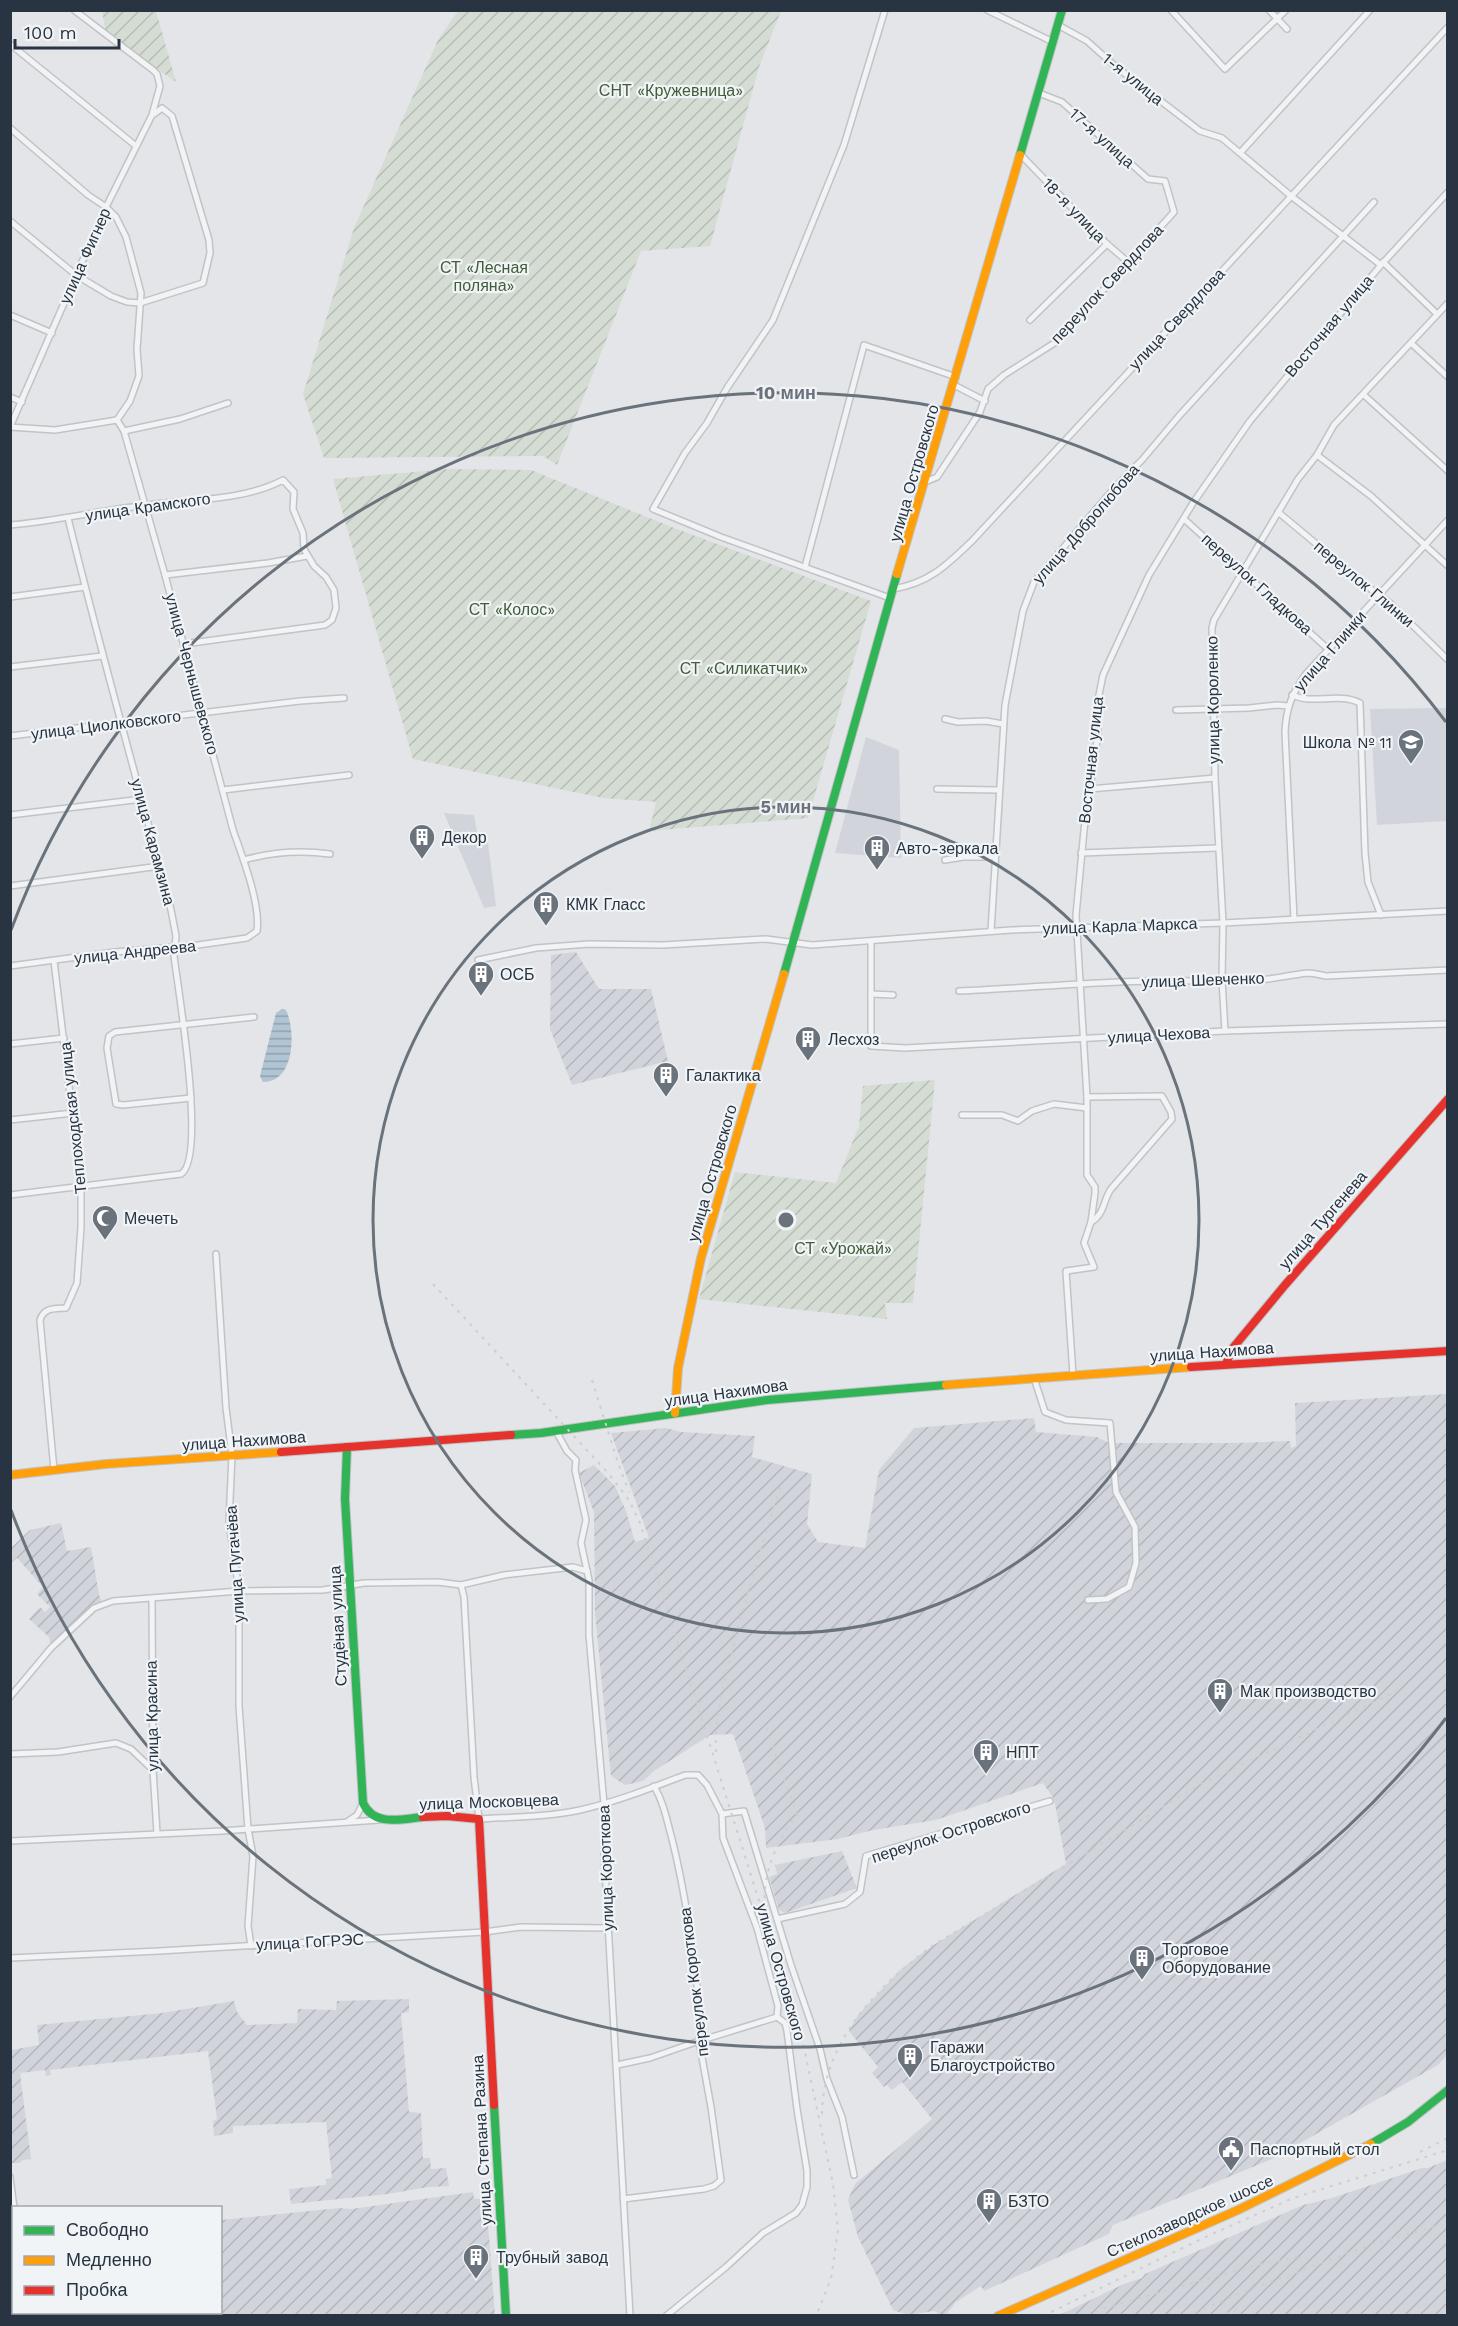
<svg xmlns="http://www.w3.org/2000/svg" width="1458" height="2326" viewBox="0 0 1458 2326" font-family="'Work Sans',sans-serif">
  <defs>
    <pattern id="industrial-furrows" width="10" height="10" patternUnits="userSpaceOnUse" patternTransform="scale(1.5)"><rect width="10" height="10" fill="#d1d5db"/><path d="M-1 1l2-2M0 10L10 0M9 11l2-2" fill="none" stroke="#b3b7bd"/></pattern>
    <pattern id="garden-furrows" width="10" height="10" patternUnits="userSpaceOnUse" patternTransform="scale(1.5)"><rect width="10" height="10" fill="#d4dcd3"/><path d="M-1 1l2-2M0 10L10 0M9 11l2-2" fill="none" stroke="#b6bdb6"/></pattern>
    <pattern id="water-rules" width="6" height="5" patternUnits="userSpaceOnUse" patternTransform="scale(1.5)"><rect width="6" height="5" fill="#b1c4d3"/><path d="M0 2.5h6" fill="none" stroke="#90a0ad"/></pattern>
  </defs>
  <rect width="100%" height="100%" fill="#e3e5e8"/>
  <g fill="#d1d5db">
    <polygon points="1447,708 1447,821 1377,825 1370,709"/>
    <polygon points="866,737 899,750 901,858 835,853"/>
    <polygon points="444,813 474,815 477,832 487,835 496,906 484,908"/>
  </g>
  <g fill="url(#industrial-furrows)">
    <polygon points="576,952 599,989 651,989 668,1061 572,1085 550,1029 551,955"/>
    <polygon points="1447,1394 1447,2055 1438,2065 1272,2159 1113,2225 1109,2234 984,2291 981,2286 956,2302 946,2315 941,2315 934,2311 908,2315 893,2310 858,2237 848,2200 855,2184 932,2119 902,2082 892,2090 887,2085 884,2087 872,2073 878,2067 849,2031 858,2015 900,1970 932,1946 1066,1864 1054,1799 1043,1783 936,1820 873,1830 838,1839 766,1848 765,1828 733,1734 710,1735 654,1771 643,1781 625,1785 611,1776 595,1614 594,1512 579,1473 594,1465 615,1486 626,1511 635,1542 649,1538 611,1433 666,1428 681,1432 755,1436 752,1457 812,1474 807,1524 818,1542 865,1548 879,1470 914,1428 1034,1418 1036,1432 1097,1437 1109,1443 1236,1443 1290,1441 1291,1448 1296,1446 1295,1403"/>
    <polygon points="61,1523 67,1551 91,1547 99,1595 103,1605 94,1608 51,1648 49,1637 29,1619 40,1607 45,1612 50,1607 37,1594 43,1587 17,1558 11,1563 11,1548 30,1530"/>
    <polygon points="842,1851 857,1888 785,1913 779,1910 769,1877 777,1874 775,1865"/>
    <polygon points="409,1999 409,2012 401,2013 409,2112 421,2113 423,2158 430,2158 431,2169 446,2168 449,2186 428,2187 388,2194 291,2204 289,2189 326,2185 326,2179 332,2178 326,2122 233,2126 233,2133 214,2136 213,2121 217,2119 208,2051 50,2070 51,2075 46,2076 45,2070 20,2073 31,2159 23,2160 19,2163 11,2163 11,2050 39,2045 37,2025 162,2013 234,2001 237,2012 247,2025 297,2023 298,2009 336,2010 337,2001"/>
    <polygon points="1447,2160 1447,2315 1059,2315 1124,2284 1142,2278 1145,2274 1303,2205 1329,2199 1422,2168 1428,2168"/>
    <polygon points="473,2192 474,2199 486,2198 495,2315 34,2315 33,2313 220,2312 221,2220 339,2208 351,2209"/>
  </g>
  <g fill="url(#garden-furrows)">
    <polygon points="102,11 156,11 176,82 106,33"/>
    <polygon points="458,11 781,11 759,67 710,246 641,251 557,465 543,456 324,458 303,394 354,228 438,40"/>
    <polygon points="449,469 531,470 674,528 871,601 808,818 649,831 656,802 603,798 413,759 333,479"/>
    <polygon points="935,1080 913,1303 885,1303 887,1319 699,1299 735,1172 836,1183 859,1126 863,1086"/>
  </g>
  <path fill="url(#water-rules)" d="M282,1009L286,1010C296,1031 295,1082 263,1082L260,1076L276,1013Z"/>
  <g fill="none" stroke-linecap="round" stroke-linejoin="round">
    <g stroke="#c1c3c6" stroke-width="8">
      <g id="street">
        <polyline points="885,10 844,145 773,320 727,388 707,423 685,453 653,509 721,537 890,598"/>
        <polyline points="987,10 1053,42"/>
        <polyline points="1171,10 1225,69 1286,10"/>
        <polyline points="1269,10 1287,29"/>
        <polyline points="1058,25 1087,41 1115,66 1200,131 1222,138 1291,196 1381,265"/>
        <polyline points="10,44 136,146"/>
        <polyline points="10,128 88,195 106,207 116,217 126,237 141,293 137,349 139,376 130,401 117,420"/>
        <polyline points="1240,153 1370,10"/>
        <polyline points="1021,155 1107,244 1128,262"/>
        <polyline points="10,221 76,275 111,296 127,302 140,303 203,283 210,253 209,240 172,116 162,108 154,114"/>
        <polyline points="1383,262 1437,314"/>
        <polyline points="10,315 52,333"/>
        <polyline points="1030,320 1107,244"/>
        <polyline points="1411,343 1448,377"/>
        <polyline points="954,385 985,401"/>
        <polyline points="1364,395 1448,471"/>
        <polyline points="10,397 22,402"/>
        <polyline points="10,427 106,207 152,115 160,86 157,74 153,70 74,10"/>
        <polyline points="10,427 55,430 117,420"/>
        <polyline points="124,431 180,419 228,403"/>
        <polyline points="1317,455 1371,496 1448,566"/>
        <polyline points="925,482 937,477 980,412 988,389 1004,375 1056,342 1174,212 1165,181 1148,179 1062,102 1039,93"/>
        <polyline points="1278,512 1368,587 1391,604 1448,660"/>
        <polyline points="1184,519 1328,649"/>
        <path d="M10,525C57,521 102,510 148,505C192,499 243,501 283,480L294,492L293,509L303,533L304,549L314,566L326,577L334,590L336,608L332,620L325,625L184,644"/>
        <polyline points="805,567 864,345 956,377"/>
        <polyline points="165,575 268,563 307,556"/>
        <path d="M893,589C929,583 946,566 972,541L1448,27"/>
        <polyline points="10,597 85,587"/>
        <polyline points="10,667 102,656"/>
        <path d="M1292,695C1313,705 1339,692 1360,703L1365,853L1368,882L1381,915"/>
        <polyline points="1176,710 1249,708 1277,705 1288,706"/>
        <polyline points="945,719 958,722 986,721 1003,724"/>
        <polyline points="10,736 300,701 344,698"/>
        <polyline points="937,789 998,790"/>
        <polyline points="1090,789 1215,778"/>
        <polyline points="223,790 349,775"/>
        <polyline points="10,815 142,799"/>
        <polyline points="1081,853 1217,848"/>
        <path d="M244,860C272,852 301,850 330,854"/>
        <polyline points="945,860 963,857 995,857"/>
        <polyline points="10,886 160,866"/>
        <path d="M1294,919L1285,732C1286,709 1292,693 1305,675L1448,520"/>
        <polyline points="991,931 1005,705 1023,611 1034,582 1115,487 1142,460 1179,416 1374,202"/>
        <polyline points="871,941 871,1046 905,1048 1225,1031 1448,1024"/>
        <polyline points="478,960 536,948 589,944 663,945 766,939 812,945 1011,930 1223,923 1448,911"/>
        <path d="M10,966L115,952L198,945L247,938L257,931C261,904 242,856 233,830L165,575L124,431L117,420"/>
        <path d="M959,991C1049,987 1140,977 1230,982C1256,983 1282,976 1308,973C1314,973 1320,975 1326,976L1448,970"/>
        <polyline points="871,994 893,995"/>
        <polyline points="1225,1031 1222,980 1223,923 1215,778 1212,628 1214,620 1298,479 1317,455 1334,425 1448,303"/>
        <polyline points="10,1044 64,1038"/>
        <path d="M1087,1097L1162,1096L1171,1112L1172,1119L1111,1189C1103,1200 1105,1214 1091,1222"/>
        <polyline points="191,1098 123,1105 116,1104 107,1048 109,1036 115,1032 254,1017"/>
        <polyline points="962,1115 1002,1115 1018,1121 1032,1111 1054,1104 1087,1108"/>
        <polyline points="10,1120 73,1113"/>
        <path d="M10,1195L181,1174C207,1158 178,989 174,956L176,936L171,910C137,779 100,649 68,518"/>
        <polyline points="216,1254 226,1408 232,1455 229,1522 239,1591 239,1706 248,1829 253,1856 248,1926 251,1946"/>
        <polyline points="1073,1375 1066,1271 1094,1267 1084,1243 1091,1222 1095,1193 1095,1187 1087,1175 1087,1097 1076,915 1084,830 1098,733 1098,700 1103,675 1149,575 1193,503 1250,421 1381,265 1448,192"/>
        <polyline points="1034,1378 1045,1412 1066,1420 1110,1423 1116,1492 1135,1527 1136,1563 1129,1587 1107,1599 1088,1600"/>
        <polyline points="556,1431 567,1451 576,1460 575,1470 586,1520 581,1543 589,1580 589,1635 604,1804 604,1851 630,2316"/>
        <path d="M54,1470L40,1320C44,1307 55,1309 66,1308L77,1283L81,1227V1186L54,961"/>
        <path d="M461,1585L464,1597L474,1777L479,1819C513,1817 547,1817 580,1810C616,1802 651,1788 685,1775H698L707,1785L722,1814L723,1838L757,1928L778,2006L777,2017"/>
        <polyline points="152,1598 153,1770 157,1833"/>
        <polyline points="10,1697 51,1648 94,1608 113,1601 239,1591 323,1590 364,1583 438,1582 461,1585 504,1575 573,1567 587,1571"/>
        <polyline points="10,1754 58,1752 116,1743 131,1749 153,1770"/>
        <polyline points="722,1814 744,1811 791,1965 820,2049 827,2079 842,2117 854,2175"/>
        <polyline points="348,1821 357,1815 363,1803"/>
        <polyline points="10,1841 222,1831 379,1820"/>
        <polyline points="777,1919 845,1904 860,1892 866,1856 1050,1801"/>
        <polyline points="10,1958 159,1951 484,1932 521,1927 609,1928"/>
        <polyline points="617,2065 650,2058 699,2041 777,2017"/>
        <polyline points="10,2177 14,2208"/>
        <path d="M623,2199L704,2189L714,2186L721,2180L711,2107L699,2041L701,2023C695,1962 687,1899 672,1839C667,1821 664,1803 654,1786"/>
        <polyline points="10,2236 14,2235"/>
        <polyline points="25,2312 25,2316"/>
        <polyline points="666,2316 726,2267 763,2233 796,2213 802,2205 807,2187 807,2171 797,2109 787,2031 785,2023 777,2017"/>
      </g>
    </g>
    <g stroke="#c1c3c6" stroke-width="10">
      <g id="fast">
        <polyline points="1020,155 1062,10"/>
        <polyline points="784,974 897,574"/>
        <polyline points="511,1435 541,1433 767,1400 946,1385"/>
        <path d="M347,1447L345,1499L363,1803C374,1827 401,1819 423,1817"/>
        <polyline points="494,2105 506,2316"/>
        <polyline points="1371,2144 1408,2122 1448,2090"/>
      </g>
    </g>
    <g stroke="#c1c3c6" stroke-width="10">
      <g id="slow">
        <polyline points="897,574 1020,155"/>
        <polyline points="946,1385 1191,1367"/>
        <polyline points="675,1413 678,1368 701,1258 784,974"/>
        <polyline points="10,1475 106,1464 281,1452"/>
        <polyline points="998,2316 1238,2210 1371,2144"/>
      </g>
    </g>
    <g stroke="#c1c3c6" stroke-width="10">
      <g id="jam">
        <polyline points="1226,1364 1232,1349 1285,1285 1448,1099"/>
        <polyline points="1191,1367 1448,1351"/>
        <polyline points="281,1452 511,1435"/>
        <polyline points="423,1817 447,1816 479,1819 494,2105"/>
      </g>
    </g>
    <use href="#street" stroke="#f2f3f5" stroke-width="5"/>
    <use href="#fast" stroke="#30b455" stroke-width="8"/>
    <use href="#slow" stroke="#ff9f0a" stroke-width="8"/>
    <use href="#jam" stroke="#e5322d" stroke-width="8"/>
    <g stroke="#ccced0" stroke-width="2" stroke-dasharray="3 6" stroke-linecap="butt">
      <polyline points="433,1284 608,1473 629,1500 640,1523 801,2034 833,2184 838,2230 831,2279 816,2316"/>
      <polyline points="592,1380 618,1463 629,1492"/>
      <path d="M716,1752C714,1719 723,1688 731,1656C745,1599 763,1543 780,1487"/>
      <path d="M765,1907C762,1873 777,1841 797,1815L766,1727"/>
      <path d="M822,2114C823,2041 878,1986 932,1946L1201,1784L1401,1689"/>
      <polyline points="1420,2152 1448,2138"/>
      <polyline points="1043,2316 1199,2240 1293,2198 1448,2150"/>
      <polyline points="1087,2316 1108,2307 1249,2267 1301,2256"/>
      <polyline points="1187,2316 1243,2292 1373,2244 1441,2225"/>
      <polyline points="1217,2316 1243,2308"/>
    </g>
  </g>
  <g fill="none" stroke="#6a727c" stroke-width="3">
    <circle cx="786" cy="1220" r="413"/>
    <path d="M1446 1718A827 827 0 0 1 11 1510M11 930A827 827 0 0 1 1446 722"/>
  </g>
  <defs>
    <g id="school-pin" transform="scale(1.35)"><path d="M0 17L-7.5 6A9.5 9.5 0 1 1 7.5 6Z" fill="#6a727c" stroke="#f1f4f7"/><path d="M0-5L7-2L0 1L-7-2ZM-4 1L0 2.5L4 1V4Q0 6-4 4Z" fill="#fff"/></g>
    <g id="building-pin" transform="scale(1.35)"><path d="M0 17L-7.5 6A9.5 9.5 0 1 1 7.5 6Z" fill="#6a727c" stroke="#f1f4f7"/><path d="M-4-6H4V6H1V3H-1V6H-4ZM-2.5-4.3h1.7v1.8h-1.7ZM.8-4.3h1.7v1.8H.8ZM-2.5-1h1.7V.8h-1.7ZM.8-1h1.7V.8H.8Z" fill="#fff"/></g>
    <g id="mosque-pin" transform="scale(1.35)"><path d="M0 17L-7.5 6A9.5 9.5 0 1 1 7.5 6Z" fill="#6a727c" stroke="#f1f4f7"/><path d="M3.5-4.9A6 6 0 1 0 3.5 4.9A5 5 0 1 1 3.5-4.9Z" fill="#fff"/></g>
    <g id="civic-pin" transform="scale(1.35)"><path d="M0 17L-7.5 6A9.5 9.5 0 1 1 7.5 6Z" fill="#6a727c" stroke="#f1f4f7"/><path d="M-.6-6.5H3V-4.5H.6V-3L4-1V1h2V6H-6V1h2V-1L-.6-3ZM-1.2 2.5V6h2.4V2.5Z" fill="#fff"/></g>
  </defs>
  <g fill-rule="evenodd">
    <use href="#school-pin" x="1411" y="742"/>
    <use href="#building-pin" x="422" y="837"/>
    <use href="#building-pin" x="877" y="848"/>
    <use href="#building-pin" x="546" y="904"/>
    <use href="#building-pin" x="481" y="974"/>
    <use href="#building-pin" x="808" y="1039"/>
    <use href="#building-pin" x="666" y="1075"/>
    <use href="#mosque-pin" x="105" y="1218"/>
    <use href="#building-pin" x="1220" y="1691"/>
    <use href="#building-pin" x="986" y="1752"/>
    <use href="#building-pin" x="1142" y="1958"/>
    <use href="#building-pin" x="910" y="2056"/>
    <use href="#civic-pin" x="1231" y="2149"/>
    <use href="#building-pin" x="989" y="2201"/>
    <use href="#building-pin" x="476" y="2257"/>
  </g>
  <g text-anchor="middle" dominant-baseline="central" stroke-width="4.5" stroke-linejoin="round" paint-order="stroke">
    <g font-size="16" fill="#293442" stroke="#f1f4f7">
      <text transform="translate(1133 79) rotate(39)">1-я улица</text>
      <text transform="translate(1102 138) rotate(42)">17-я улица</text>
      <text transform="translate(1074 210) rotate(46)">18-я улица</text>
      <text transform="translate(85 256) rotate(-66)">улица Фигнер</text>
      <text transform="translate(1107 284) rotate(-47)">переулок Свердлова</text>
      <text transform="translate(1177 319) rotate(-47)">улица Свердлова</text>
      <text transform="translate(1329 326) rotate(-50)">Восточная улица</text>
      <text transform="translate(914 473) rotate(-74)">улица Островского</text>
      <text transform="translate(148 507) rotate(-8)">улица Крамского</text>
      <text transform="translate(1086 524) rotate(-49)">улица Добролюбова</text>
      <text transform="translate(1257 584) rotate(42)">переулок Гладкова</text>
      <text transform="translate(1364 584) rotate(40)">переулок Глинки</text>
      <text transform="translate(1330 651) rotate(-49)">улица Глинки</text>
      <text transform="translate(192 674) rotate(75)">улица Чернышевского</text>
      <text transform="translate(1213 700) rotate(-91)">улица Короленко</text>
      <text transform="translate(106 725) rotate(-7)">улица Циолковского</text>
      <text transform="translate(1091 760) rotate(-84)">Восточная улица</text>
      <text transform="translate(153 842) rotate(75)">улица Карамзина</text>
      <text transform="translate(1120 926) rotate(-2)">улица Карла Маркса</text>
      <text transform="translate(135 952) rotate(-6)">улица Андреева</text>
      <text transform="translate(1203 980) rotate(-2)">улица Шевченко</text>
      <text transform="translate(1159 1035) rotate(-3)">улица Чехова</text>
      <text transform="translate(73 1118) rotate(-96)">Теплоходская улица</text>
      <text transform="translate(712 1173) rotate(-74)">улица Островского</text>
      <text transform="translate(1323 1220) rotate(-49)">улица Тургенева</text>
      <text transform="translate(1212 1352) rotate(-4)">улица Нахимова</text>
      <text transform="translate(726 1393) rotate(-8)">улица Нахимова</text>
      <text transform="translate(244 1441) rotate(-4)">улица Нахимова</text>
      <text transform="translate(235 1564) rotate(-94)">улица Пугачёва</text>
      <text transform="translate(338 1626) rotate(-93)">Студёная улица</text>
      <text transform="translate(152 1716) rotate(-91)">улица Красина</text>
      <text transform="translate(489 1802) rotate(-2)">улица Московцева</text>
      <text transform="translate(951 1832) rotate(-18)">переулок Островского</text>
      <text transform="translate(606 1868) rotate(-92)">улица Короткова</text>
      <text transform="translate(310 1942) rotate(-3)">улица ГоГРЭС</text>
      <text transform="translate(781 1972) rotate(74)">улица Островского</text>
      <text transform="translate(694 1982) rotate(-97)">переулок Короткова</text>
      <text transform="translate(482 2140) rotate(-93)">улица Степана Разина</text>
      <text transform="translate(1190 2216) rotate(-24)">Стеклозаводское шоссе</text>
    </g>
    <g font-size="16" fill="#415e37" stroke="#f1f4f7">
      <text x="671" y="90">СНТ «Кружевница»</text>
      <text x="484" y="267">СТ «Лесная<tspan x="484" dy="18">поляна»</tspan></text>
      <text x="512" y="609">СТ «Колос»</text>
      <text x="744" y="668">СТ «Силикатчик»</text>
      <text x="843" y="1248">СТ «Урожай»</text>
    </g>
    <g font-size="16" fill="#293442" stroke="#f1f4f7" text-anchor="start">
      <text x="1392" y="742" text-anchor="end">Школа № 11</text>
      <text x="442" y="837">Декор</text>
      <text x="896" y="848">Авто-зеркала</text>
      <text x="566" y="904">КМК Гласс</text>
      <text x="500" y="974">ОСБ</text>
      <text x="828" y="1039">Лесхоз</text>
      <text x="686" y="1075">Галактика</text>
      <text x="124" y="1218">Мечеть</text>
      <text x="1240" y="1691">Мак производство</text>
      <text x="1006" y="1752">НПТ</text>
      <text x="1162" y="1949">Торговое<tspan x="1162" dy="18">Оборудование</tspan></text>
      <text x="930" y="2047">Гаражи<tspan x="930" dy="18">Благоустройство</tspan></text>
      <text x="1250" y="2149">Паспортный стол</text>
      <text x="1008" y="2201">БЗТО</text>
      <text x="496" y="2257">Трубный завод</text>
    </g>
  </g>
  <circle cx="786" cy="1220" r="9" fill="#6a727c" stroke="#f1f4f7" stroke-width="3"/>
  <g font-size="18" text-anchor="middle" font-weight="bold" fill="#6a727c" stroke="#f1f4f7" stroke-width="4.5" stroke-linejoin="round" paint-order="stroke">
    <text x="786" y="399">10 мин</text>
    <text x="786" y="813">5 мин</text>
  </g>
  <rect width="1458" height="2326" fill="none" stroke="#293442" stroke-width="24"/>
  <rect x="12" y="2206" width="210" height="108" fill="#f1f4f7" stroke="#a1a7af" stroke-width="1.5"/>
  <rect x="24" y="2226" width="30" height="9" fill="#30b455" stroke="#a1a7af" stroke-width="1.5"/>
  <text x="66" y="2236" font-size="18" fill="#293442">Свободно</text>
  <rect x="24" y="2256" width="30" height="9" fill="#ff9f0a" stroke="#a1a7af" stroke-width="1.5"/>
  <text x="66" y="2266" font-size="18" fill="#293442">Медленно</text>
  <rect x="24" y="2286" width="30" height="9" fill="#e5322d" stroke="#a1a7af" stroke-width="1.5"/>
  <text x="66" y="2296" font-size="18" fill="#293442">Пробка</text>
  <path d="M15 39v9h104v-9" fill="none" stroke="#293442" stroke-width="3"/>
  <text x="24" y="39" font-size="18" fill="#293442" stroke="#f1f4f7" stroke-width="4.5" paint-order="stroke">100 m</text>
</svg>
